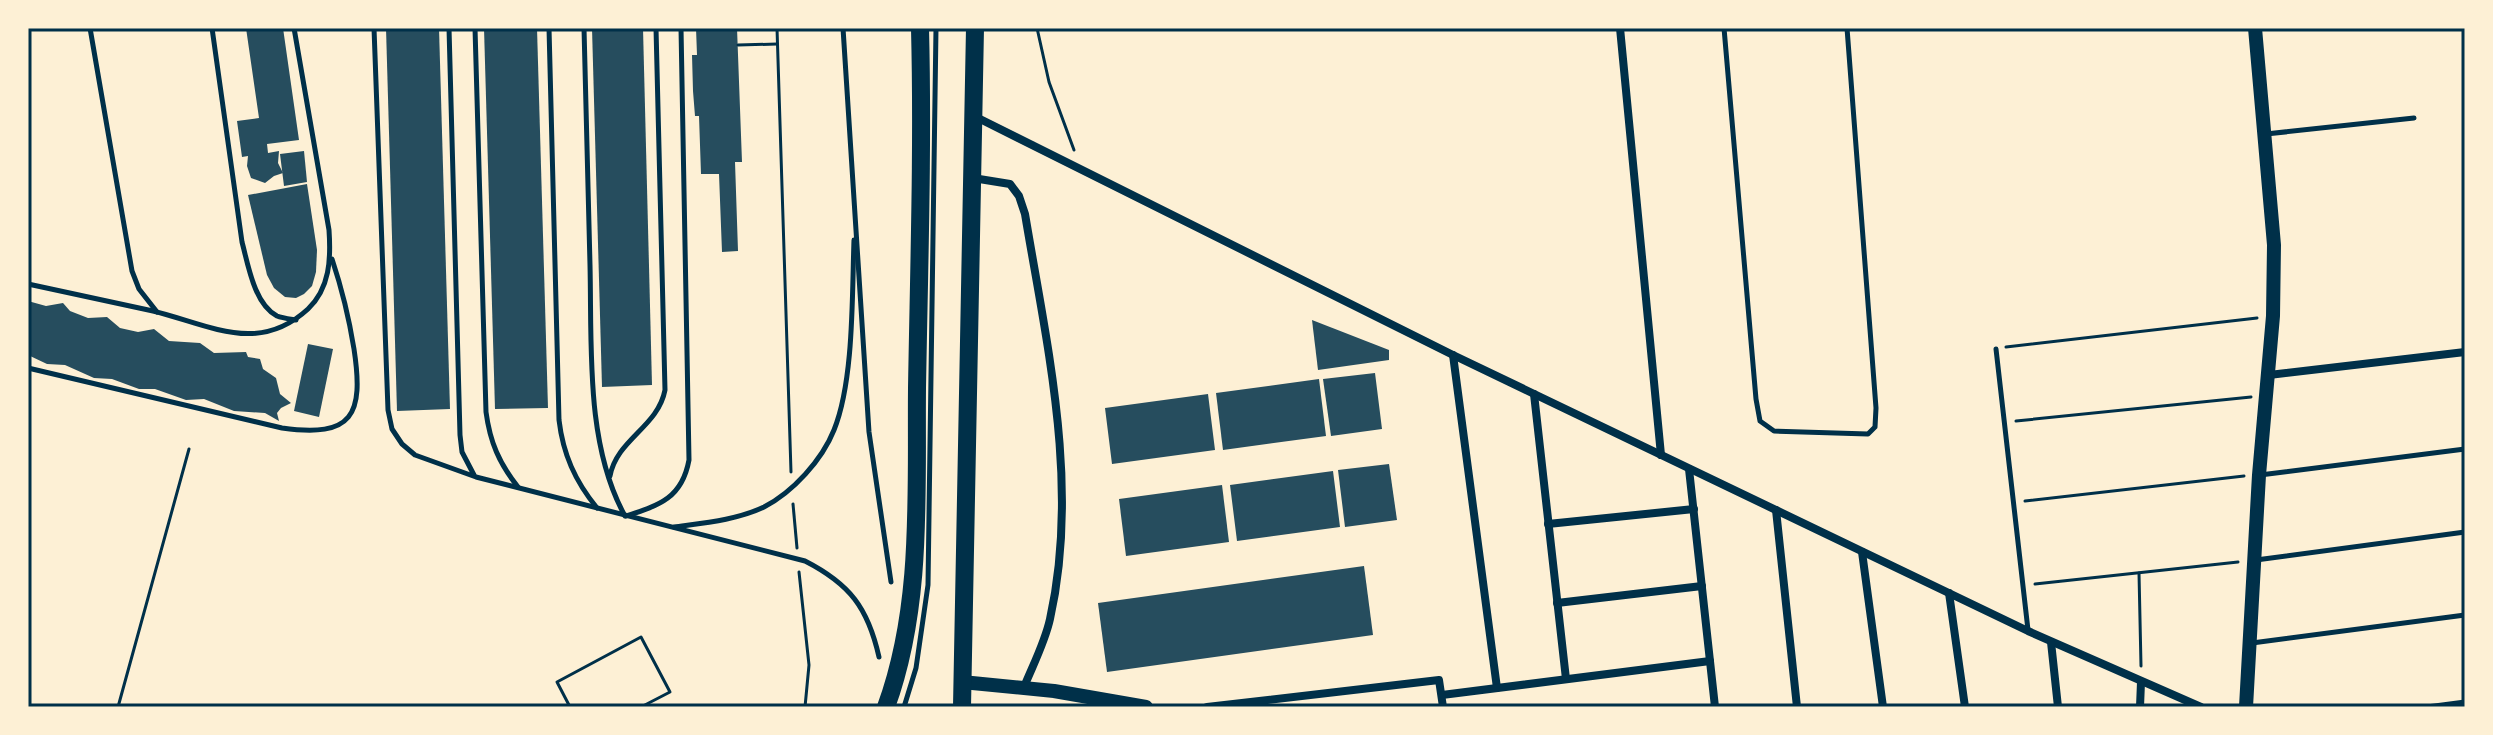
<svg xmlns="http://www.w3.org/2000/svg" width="2493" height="735" viewBox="0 0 2493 735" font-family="Lato,sans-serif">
  <rect width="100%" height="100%" fill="#fdf0d5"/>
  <g fill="#264d5e">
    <polygon points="246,28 283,28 299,140 267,144 268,153 279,151 278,163 283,173 274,176 265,183 251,178 247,166 248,156 242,157 237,121 259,118"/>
    <polygon points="386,28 439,28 450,409 397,411"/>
    <polygon points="484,28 537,28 548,408 495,409"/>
    <polygon points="592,28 643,28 652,385 602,387"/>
    <polygon points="696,28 737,28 742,162 735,162 738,251 722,252 719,174 701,174 699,116 695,116 693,91 692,55 697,55"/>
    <polygon points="304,151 307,182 284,186 280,154"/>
    <polygon points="307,184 317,250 316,272 312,286 304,294 296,298 285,297 274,288 267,275 248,195"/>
    <polygon points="28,301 46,306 63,303 70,311 88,318 107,317 120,328 138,332 154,329 169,341 200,343 214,353 246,352 248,357 260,359 263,369 276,378 280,394 291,403 281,408 277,413 279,421 265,413 234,411 204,399 186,400 155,389 139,389 112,379 94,378 65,365 47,364 28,355"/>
    <polygon points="1312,320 1389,350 1389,360 1318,370"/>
    <polygon points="308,344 333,349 319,417 294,411"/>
    <polygon points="1375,373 1382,429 1331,436 1323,379"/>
    <polygon points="1319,379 1326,436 1223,450 1216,393"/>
    <polygon points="1208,394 1215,450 1112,464 1105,408"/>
    <polygon points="1389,464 1397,520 1345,527 1338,470"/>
    <polygon points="1333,471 1340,527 1237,541 1230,485"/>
    <polygon points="1222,485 1229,542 1126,556 1119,499"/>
    <polygon points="1364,566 1373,635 1107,672 1098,603"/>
  </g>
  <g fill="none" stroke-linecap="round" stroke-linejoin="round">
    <g stroke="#003049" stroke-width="3">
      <polyline points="777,28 791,472"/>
      <polyline points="1037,28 1049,82 1074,150"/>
      <polyline points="738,45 777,44"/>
      <polyline points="2006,347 2257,318"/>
      <polyline points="2016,421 2251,397"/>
      <polyline points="28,427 29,422"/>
      <polyline points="2025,501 2244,476"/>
      <polyline points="793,504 797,548"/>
      <polyline points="799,572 809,665 805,707"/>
      <polyline points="2139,573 2141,666"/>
      <polyline points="2035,584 2238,562"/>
      <polyline points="118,707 189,449"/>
      <polyline points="570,707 557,682 641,637 670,692 641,707"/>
    </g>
    <g stroke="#003049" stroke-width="5">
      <polyline points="90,28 132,271 139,289 157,312"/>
      <path d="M212,28L242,242C248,264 254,304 277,316C282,318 290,319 296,320"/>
      <path d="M374,28L388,410L392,429L402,444L415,455L476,477L805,561C850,584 868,608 879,657"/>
      <polyline points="449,28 460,435 462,452 474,475"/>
      <path d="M475,28L486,412C490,442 499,463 518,487"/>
      <path d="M549,28L559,420C563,454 575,481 597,508"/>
      <path d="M584,28C586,107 588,186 590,265C592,345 585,444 625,516"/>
      <polyline points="843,28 869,432 891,582"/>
      <polyline points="1724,28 1756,399 1760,421 1774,431 1868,434 1875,427 1876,408 1847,28"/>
      <polyline points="2266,134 2414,118"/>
      <path d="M28,284C70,293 112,302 153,311C210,325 258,355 308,309C330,288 331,259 329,230L294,28"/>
      <polyline points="1996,349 2028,630"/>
      <path d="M28,368L282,428C353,438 364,415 354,349C349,318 342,289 332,259"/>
      <polyline points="2260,475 2465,449"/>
      <path d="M610,476C617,439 658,427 665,390L656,28"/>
      <path d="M626,516C660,505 682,498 689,460L681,28"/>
      <path d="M674,527C703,523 737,520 764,507C793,492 822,460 834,430C854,381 852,294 854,240"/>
      <polyline points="2256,560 2465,532"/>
      <polyline points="2252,643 2465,615"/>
      <polyline points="904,707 916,668 928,585 936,28"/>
      <polyline points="2427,707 2465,702"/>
    </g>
    <g stroke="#003049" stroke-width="8">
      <polyline points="1620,28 1661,455"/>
      <polyline points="974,116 1453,355 2028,631 2201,707"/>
      <path d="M973,178L1010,184L1019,196L1025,214C1047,346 1080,485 1050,619C1045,642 1033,665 1024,687"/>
      <polyline points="1453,355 1497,688"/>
      <polyline points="2269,375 2465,352"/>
      <polyline points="1534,394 1566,679"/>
      <polyline points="1689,469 1715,707"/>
      <polyline points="1776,510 1797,707"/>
      <polyline points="1548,524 1694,509"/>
      <polyline points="1862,552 1883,707"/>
      <polyline points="1949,593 1965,707"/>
      <polyline points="1557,603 1702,586"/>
      <polyline points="2051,642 2058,707"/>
      <polyline points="1442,695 1710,661"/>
      <polyline points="1207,707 1439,680 1443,707"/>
      <polyline points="2140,707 2141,682"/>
    </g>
    <g stroke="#003049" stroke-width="14">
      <polyline points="962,682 1054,691 1146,707"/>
      <polyline points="2246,707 2259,475 2273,316 2274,245 2255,28"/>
    </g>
    <g stroke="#003049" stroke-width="18">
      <path d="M886,707C923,606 916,494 917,388C919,268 923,148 920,28"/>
      <polyline points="962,707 975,28"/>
    </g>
  </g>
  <rect width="2493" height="735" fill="none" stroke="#fdf0d5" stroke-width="60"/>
  <rect x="30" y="30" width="2433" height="675" fill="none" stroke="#003049" stroke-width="3"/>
</svg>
